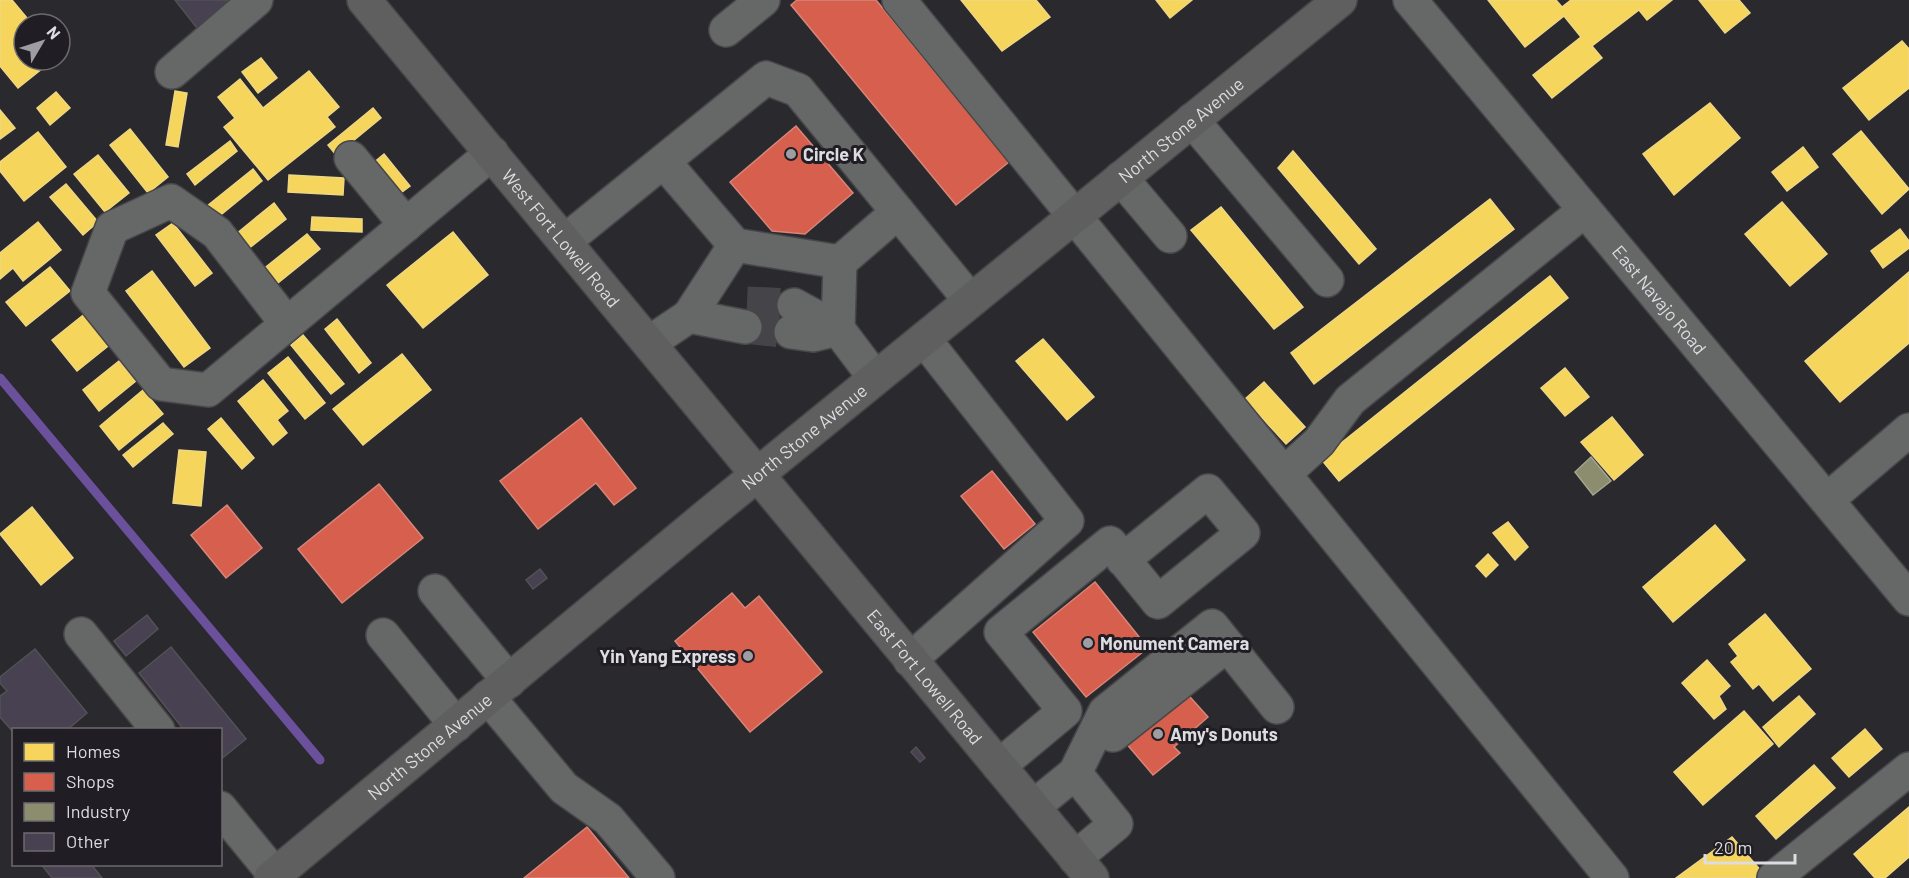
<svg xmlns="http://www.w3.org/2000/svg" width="1909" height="878" viewBox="0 0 1909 878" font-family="Barlow,sans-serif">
  <rect width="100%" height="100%" fill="#2a292d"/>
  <g fill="#f6d55c" stroke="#eed784" stroke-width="1.5">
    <polygon points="0,0 12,0 32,24 24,24 24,60 53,60 18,88 0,66"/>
    <polygon points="961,0 1036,0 1050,17 1002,51"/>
    <polygon points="1156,0 1192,0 1170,18"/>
    <polygon points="1488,0 1556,0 1562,7 1571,0 1672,0 1647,20 1639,10 1592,46 1602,58 1552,98 1533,75 1581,37 1564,16 1525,47"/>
    <polygon points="1699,0 1739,0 1750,13 1725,33"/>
    <polygon points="1902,41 1909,49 1909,88 1869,120 1843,88"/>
    <polygon points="261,58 277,78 258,93 242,72"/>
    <polygon points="309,71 339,107 327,117 335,127 268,180 224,127 235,118 218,97 240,79 263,108"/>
    <polygon points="175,91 187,93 178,147 166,145"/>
    <polygon points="56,92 70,108 50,125 37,108"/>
    <polygon points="1710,103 1740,138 1674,195 1643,154"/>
    <polygon points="373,108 381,118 336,155 328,145"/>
    <polygon points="0,110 15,128 0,139"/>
    <polygon points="130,129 168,177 148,193 110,145"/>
    <polygon points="1861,131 1909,189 1882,214 1833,154"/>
    <polygon points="38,132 66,167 24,201 0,171 0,162"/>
    <polygon points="230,141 237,151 195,185 187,174"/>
    <polygon points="1803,147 1818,167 1787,191 1772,172"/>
    <polygon points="1293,151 1376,249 1359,264 1278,168"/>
    <polygon points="384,154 410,186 398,195 372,164"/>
    <polygon points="98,155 129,193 105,212 74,174"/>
    <polygon points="253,169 262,181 217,218 207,206"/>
    <polygon points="289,175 344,178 343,195 288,192"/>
    <polygon points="66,184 98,222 83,235 50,197"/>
    <polygon points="1490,199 1514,229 1314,384 1291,353"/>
    <polygon points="1782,202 1827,254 1790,286 1745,234"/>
    <polygon points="274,203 286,219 248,249 236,234"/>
    <polygon points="1221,207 1303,307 1274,329 1191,230"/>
    <polygon points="312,217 362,219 362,232 311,230"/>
    <polygon points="38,222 61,250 23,281 13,268 0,279 0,253"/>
    <polygon points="173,223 212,273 195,286 156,235"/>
    <polygon points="1900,229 1909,241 1909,248 1883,268 1871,251"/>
    <polygon points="453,232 488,275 423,328 387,285"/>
    <polygon points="307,234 320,249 273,287 261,271"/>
    <polygon points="50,267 70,291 26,326 6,302"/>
    <polygon points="152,271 210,348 184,367 126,291"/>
    <polygon points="1909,272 1909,343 1840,402 1805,361"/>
    <polygon points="1550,276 1568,298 1339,481 1321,459"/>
    <polygon points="87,312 112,343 77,371 52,340"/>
    <polygon points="337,319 371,363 359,373 325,329"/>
    <polygon points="303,335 344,384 331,394 291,345"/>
    <polygon points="1043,339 1094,397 1067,420 1016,361"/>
    <polygon points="402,354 431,390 363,445 333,409"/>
    <polygon points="288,357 325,403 305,419 268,373"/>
    <polygon points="119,361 136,381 99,411 83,390"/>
    <polygon points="1565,368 1589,397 1565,416 1541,388"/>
    <polygon points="263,380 288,411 277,420 287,433 273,445 238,401"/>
    <polygon points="1264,382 1305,427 1286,444 1245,399"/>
    <polygon points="143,390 163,414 119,450 100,426"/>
    <polygon points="1612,417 1643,455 1614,480 1581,442"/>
    <polygon points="221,418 254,458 242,469 208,429"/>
    <polygon points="163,423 173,434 133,467 123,455"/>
    <polygon points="179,450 206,452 201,506 173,503"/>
    <polygon points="32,507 73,558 41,585 0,534"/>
    <polygon points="1508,522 1528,547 1515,560 1493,533"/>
    <polygon points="1715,525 1745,560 1673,622 1643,587"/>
    <polygon points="1488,554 1498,565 1486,577 1476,566"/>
    <polygon points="1765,614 1811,669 1773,701 1759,684 1753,689 1731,662 1738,656 1729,644"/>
    <polygon points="1707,660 1730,686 1719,696 1726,709 1714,719 1682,683"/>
    <polygon points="1799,696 1815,714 1779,747 1763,727"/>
    <polygon points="1744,711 1773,744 1703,805 1674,772"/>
    <polygon points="1865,729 1882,749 1849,777 1832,758"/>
    <polygon points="1814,765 1835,788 1776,839 1756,816"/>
    <polygon points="1909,807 1909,857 1885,878 1875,878 1854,854"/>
    <polygon points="1732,837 1762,872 1755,878 1676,878"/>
  </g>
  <g fill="#d6604d" stroke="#d88579" stroke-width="1.5">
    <polygon points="797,0 876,0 1009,162 956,205 791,5"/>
    <polygon points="796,126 853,193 805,234 772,231 730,182"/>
    <polygon points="581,418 636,488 614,505 596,483 538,529 500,481"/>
    <polygon points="992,471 1035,524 1004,549 961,496"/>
    <polygon points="379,484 423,538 342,603 298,549"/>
    <polygon points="227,505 262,548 226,578 191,535"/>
    <polygon points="1095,582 1148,648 1086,697 1033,632"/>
    <polygon points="732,593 745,608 759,596 822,672 750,732 675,641"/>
    <polygon points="1182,688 1208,717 1174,747 1180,753 1153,775 1125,742"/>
    <polygon points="587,827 629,878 524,878"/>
  </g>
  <polygon fill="#8c8c6e" stroke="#a4a490" stroke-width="1.5" points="1591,457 1611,481 1593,495 1575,472"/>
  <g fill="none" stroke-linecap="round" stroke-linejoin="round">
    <polyline stroke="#6b519c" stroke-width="9" points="0,378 320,760"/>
  </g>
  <g fill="#474152" stroke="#525154" stroke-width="1.5">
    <polygon points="175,0 247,0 204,37"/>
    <polygon points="540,569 547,578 533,589 526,580"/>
    <polygon points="147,615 158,629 126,656 114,641"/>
    <polygon points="171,647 246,739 220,760 220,730 184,730 139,673"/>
    <polygon points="35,649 87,713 67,730 14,730 14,733 0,717 0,696 7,691 0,683 0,677"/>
    <polygon points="916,747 925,758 920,762 911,752"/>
    <polygon points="41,864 91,864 102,878 52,878"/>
  </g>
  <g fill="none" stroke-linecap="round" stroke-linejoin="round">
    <g stroke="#454448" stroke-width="33" stroke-dasharray="33 16" stroke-linecap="butt">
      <polyline points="747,303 794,305"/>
      <polyline points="745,327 791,332"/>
    </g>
    <g stroke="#474649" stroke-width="36">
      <g id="minor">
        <polyline points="899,0 1612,878"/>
        <path id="s1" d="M1410,0L1909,599"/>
        <polyline points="726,30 763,0"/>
        <polyline points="172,72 256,0"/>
        <polyline points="1192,120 1327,280"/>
        <polyline points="351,158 406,225"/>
        <polyline points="664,162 735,245 840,262 898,212"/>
        <polyline points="1121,178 1170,236"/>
        <polyline points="565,241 766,78 798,90 970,300"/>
        <polyline points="794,305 838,329 840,262"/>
        <polyline points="689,316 735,245"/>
        <polyline points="287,324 217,233 171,201 112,228 88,293 161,384 208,390 492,153"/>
        <polyline points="791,332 813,335 838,329 875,378"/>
        <polyline points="649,343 689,316 745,327"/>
        <polyline points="1284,474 1319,442 1350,400 1585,210"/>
        <polyline points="1827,500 1909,430"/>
        <polyline points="435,591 509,681"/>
        <polyline points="81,634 158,730"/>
        <polyline points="383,635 456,725"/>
        <polyline points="910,660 1067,521 924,339"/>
        <polyline points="488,697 564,788 608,819 658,878"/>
        <polyline points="1113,735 1227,645"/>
        <polyline points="999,766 1065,711 1001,632 1110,543 1158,602 1243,533 1208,491 1123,560"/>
        <polyline points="1075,773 1105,712 1212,626 1277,707"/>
        <polyline points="1033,807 1075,773 1116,824 1075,858"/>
        <polyline points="220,808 275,875"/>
        <polyline points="1774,878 1909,769"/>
      </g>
    </g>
    <g stroke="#474649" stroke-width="36">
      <g id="major">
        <path id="s2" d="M364,0L1092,878"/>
        <path id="s3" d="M271,878L709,514L1340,0"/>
      </g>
    </g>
    <use href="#minor" stroke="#666767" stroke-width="33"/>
    <use href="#major" stroke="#5f5f5f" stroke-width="33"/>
  </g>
  <g fill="#9e9da1" stroke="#201e24" stroke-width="2">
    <circle cx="791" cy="154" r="6"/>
    <circle cx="1088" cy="643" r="6"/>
    <circle cx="748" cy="656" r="6"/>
    <circle cx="1158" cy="734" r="6"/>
  </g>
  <g text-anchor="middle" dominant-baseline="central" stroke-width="6" stroke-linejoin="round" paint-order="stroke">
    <g font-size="18" fill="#dddce0" stroke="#201e24">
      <text stroke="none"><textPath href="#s3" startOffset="1178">North Stone Avenue</textPath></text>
      <text stroke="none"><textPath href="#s2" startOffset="309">West Fort Lowell Road</textPath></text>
      <text stroke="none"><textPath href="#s1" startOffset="390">East Navajo Road</textPath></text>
      <text stroke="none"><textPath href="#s3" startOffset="692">North Stone Avenue</textPath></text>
      <text stroke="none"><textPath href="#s2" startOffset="879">East Fort Lowell Road</textPath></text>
      <text stroke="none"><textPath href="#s3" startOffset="206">North Stone Avenue</textPath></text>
    </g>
    <g font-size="18" font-weight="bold" fill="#dddce0" stroke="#201e24" text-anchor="start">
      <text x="803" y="154">Circle K</text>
      <text x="1100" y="643">Monument Camera</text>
      <text x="736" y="656" text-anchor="end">Yin Yang Express</text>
      <text x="1170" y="734">Amy's Donuts</text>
    </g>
  </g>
  <rect x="12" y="728" width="210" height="138" fill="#201e24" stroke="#6c6a6f" stroke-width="1.5"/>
  <rect x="24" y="743" width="30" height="18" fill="#f6d55c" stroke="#6c6a6f" stroke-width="1.5"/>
  <text x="66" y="758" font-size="18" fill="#dddce0">Homes</text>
  <rect x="24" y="773" width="30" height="18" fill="#d6604d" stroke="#6c6a6f" stroke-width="1.5"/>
  <text x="66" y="788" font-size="18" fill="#dddce0">Shops</text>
  <rect x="24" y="803" width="30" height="18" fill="#8c8c6e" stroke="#6c6a6f" stroke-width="1.5"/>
  <text x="66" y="818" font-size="18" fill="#dddce0">Industry</text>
  <rect x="24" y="833" width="30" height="18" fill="#474152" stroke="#6c6a6f" stroke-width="1.5"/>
  <text x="66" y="848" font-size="18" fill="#dddce0">Other</text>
  <g transform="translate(42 42) rotate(51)"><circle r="28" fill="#201e24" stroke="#6c6a6f" stroke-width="1.5"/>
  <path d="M0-4.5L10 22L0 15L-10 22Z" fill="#9e9da1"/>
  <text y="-9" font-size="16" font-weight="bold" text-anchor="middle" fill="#dddce0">N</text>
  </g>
  <path d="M1705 854v9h90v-9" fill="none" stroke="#dddce0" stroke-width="3"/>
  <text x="1714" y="854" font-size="18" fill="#dddce0" stroke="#201e24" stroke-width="4.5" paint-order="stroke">20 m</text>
</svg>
